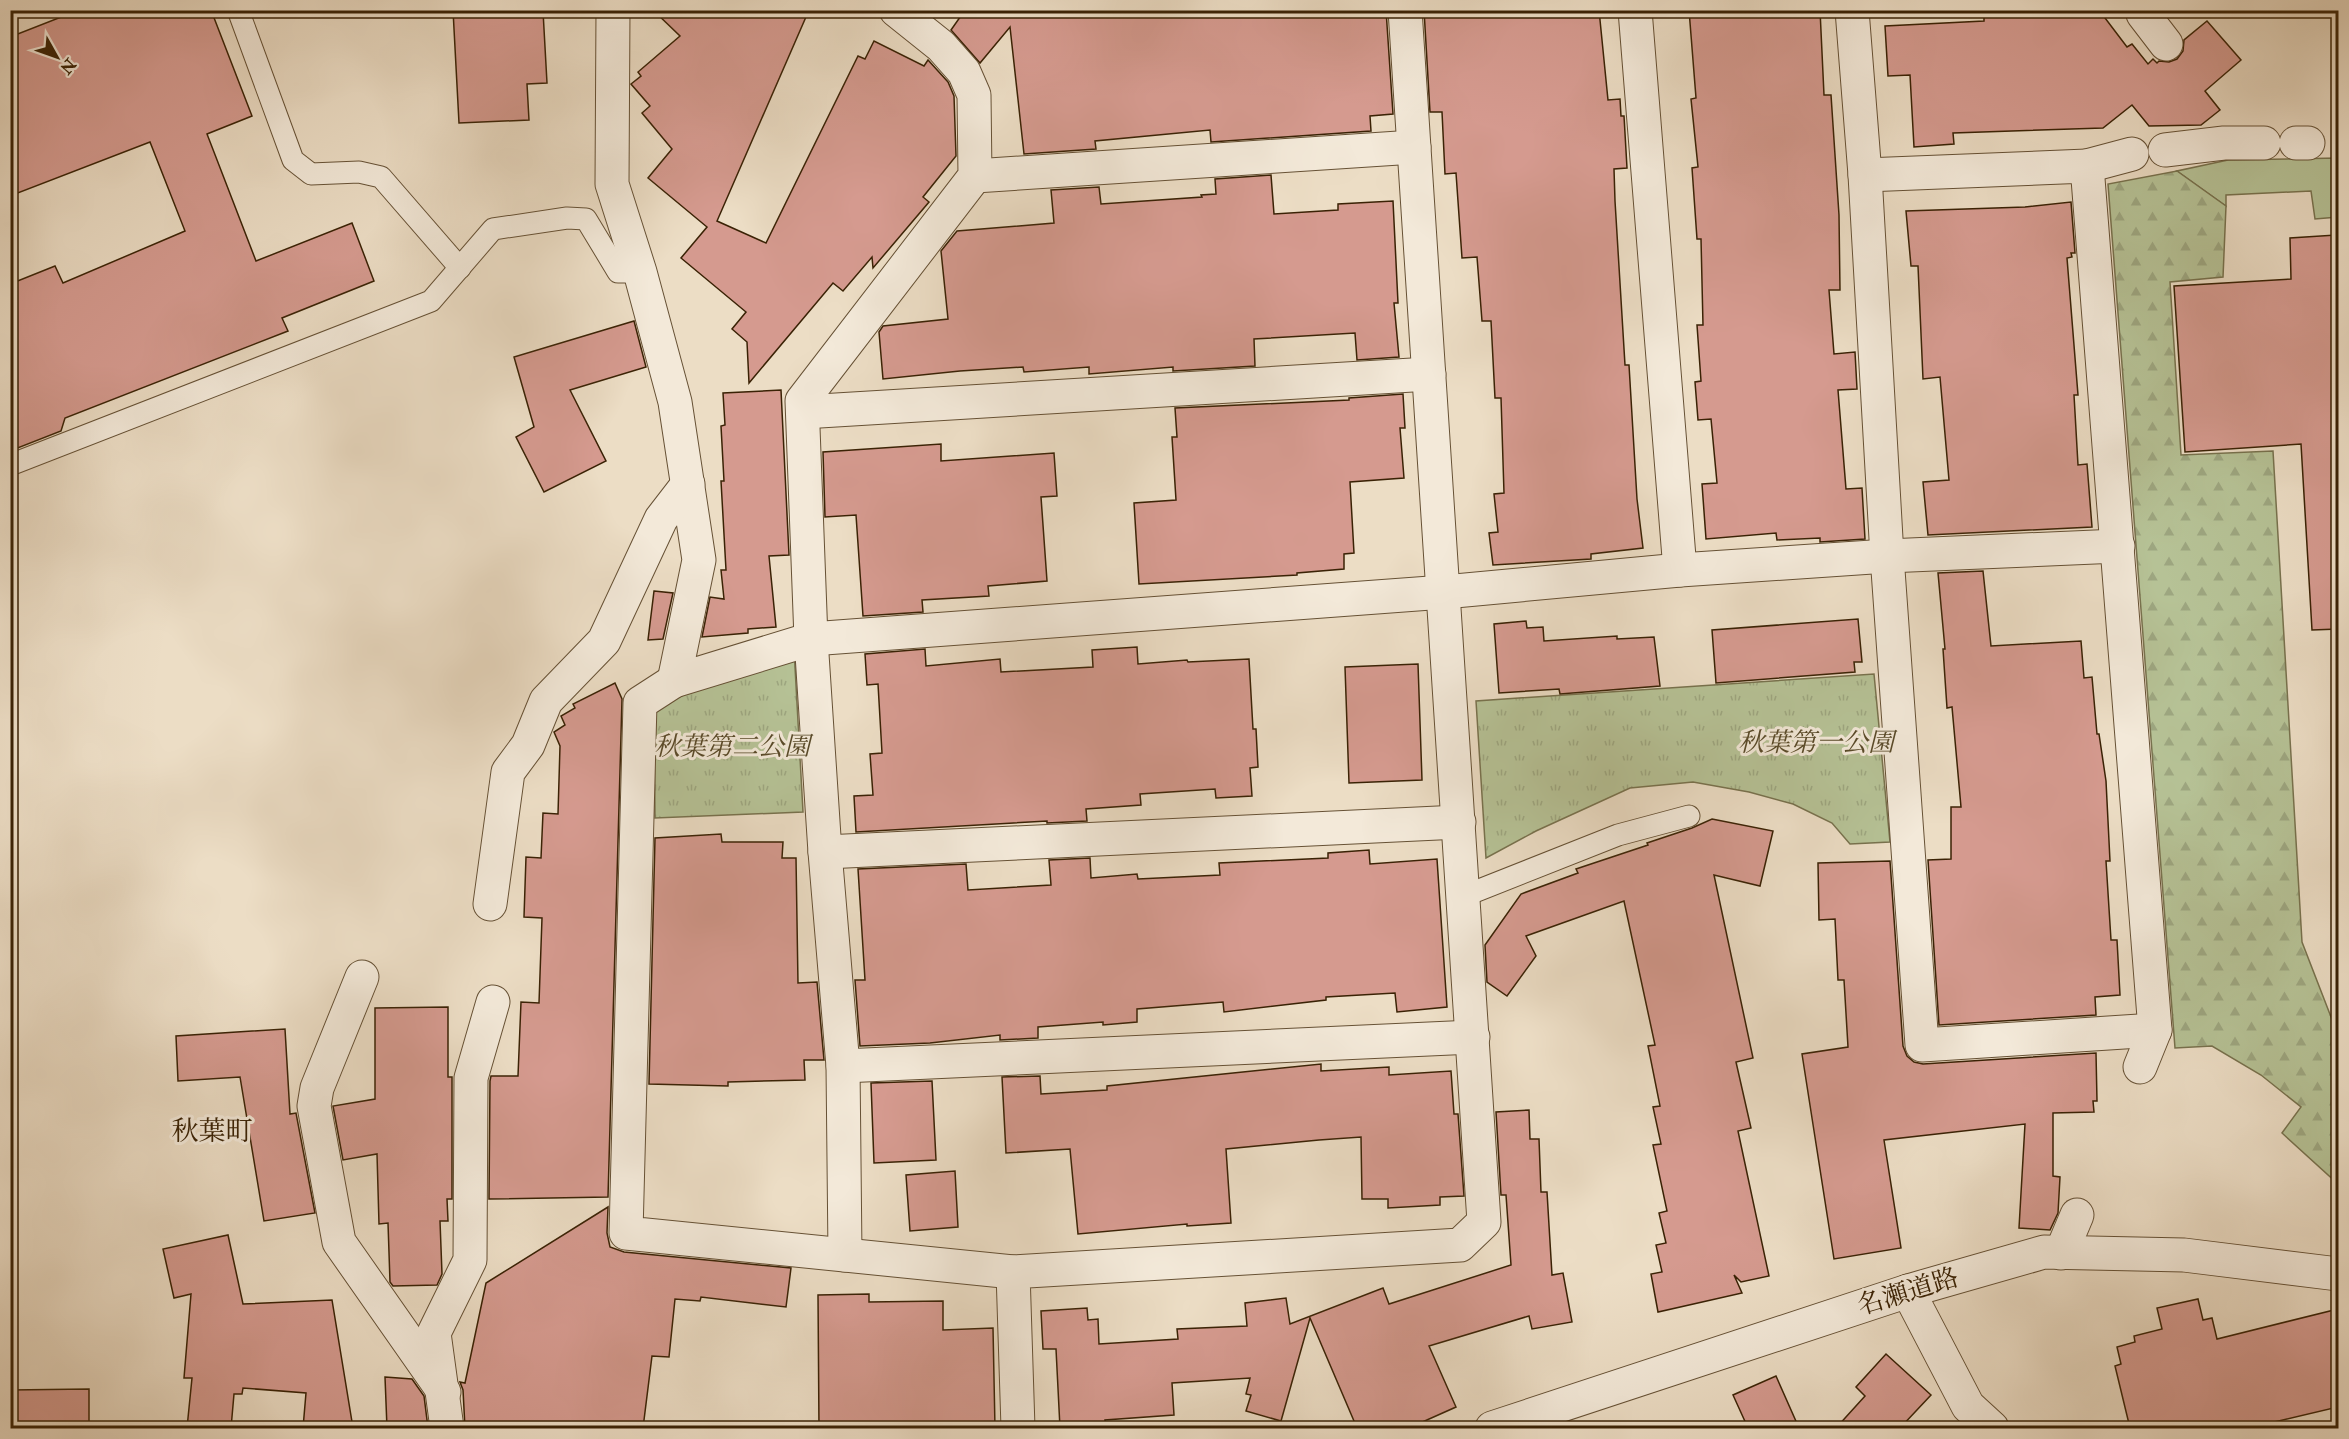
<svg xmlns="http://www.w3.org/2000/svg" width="2349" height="1439" viewBox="0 0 2349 1439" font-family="'IM FELL Double Pica','Noto Serif JP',serif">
  <defs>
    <pattern id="forest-firs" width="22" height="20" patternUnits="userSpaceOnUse" patternTransform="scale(1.5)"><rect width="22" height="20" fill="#b6c296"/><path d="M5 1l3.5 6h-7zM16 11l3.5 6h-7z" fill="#9da680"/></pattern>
    <pattern id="park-tufts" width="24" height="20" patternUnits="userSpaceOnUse" patternTransform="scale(1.5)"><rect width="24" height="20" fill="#b6c296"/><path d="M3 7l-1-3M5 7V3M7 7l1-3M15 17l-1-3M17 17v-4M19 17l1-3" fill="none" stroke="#9da680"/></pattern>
  </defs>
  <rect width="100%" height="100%" fill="#ecddc5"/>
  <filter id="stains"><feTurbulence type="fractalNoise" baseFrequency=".00333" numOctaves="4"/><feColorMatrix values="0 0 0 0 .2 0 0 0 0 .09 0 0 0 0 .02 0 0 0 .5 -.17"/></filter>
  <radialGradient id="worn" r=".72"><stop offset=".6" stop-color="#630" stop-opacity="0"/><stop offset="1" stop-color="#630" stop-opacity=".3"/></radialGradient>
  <polygon fill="#b6c296" stroke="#78724e" stroke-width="1.5" points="2338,158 2338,217 2315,219 2311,191 2226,195 2226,206 2177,171 2228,160"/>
  <polygon fill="url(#forest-firs)" stroke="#78724e" stroke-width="1.5" points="2177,171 2226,206 2223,277 2170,282 2181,455 2273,451 2302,942 2338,1035 2338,1184 2282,1133 2301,1107 2261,1075 2212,1046 2175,1048 2108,184"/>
  <g fill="url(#park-tufts)" stroke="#78724e" stroke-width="1.5">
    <polygon points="794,649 803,812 655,818 654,709 685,692"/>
    <polygon points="1874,674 1890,842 1850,844 1832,823 1793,804 1749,792 1693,782 1630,788 1536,831 1486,858 1476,701"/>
  </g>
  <g fill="#d59a8f" stroke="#3a2205" stroke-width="1.5">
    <polygon points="79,10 211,10 252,116 207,134 256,261 352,223 374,281 282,318 288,331 65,418 61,431 10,451 10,284 55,266 63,283 185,231 150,142 10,196 10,37"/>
    <polygon points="453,10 543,11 547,83 527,84 529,120 459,123"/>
    <polygon points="653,10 809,10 717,221 766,243 858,56 865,59 874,41 924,66 928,60 948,82 954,96 956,156 923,197 929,202 873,268 872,257 843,291 833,283 749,383 747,342 732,329 746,312 681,258 707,227 648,178 672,149 642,113 650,106 631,84 641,76 638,72 680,36"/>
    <polygon points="965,10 1386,10 1393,114 1370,116 1371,131 1211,142 1210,130 1095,141 1096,149 1024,154 1010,27 980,63 951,30"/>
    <polygon points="1424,10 1599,10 1608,100 1620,99 1621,116 1624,116 1627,168 1614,169 1615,201 1625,365 1629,365 1637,499 1643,548 1591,554 1591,559 1493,565 1489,533 1498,532 1494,494 1504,493 1501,398 1495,398 1491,321 1482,321 1477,257 1462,258 1456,173 1445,174 1442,112 1430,112"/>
    <polygon points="1689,10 1820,10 1824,95 1831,95 1839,215 1840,290 1829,290 1834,354 1855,352 1857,389 1838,390 1846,489 1862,488 1865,539 1820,542 1820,538 1777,540 1776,533 1706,539 1702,484 1717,483 1711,419 1698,420 1695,382 1701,381 1697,325 1703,325 1701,239 1697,239 1692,168 1698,167 1691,99 1696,98"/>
    <polygon points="2000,10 2099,10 2127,47 2132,44 2148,64 2153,59 2157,63 2159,61 2169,62 2177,59 2183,51 2184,40 2207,21 2241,60 2205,91 2220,110 2201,125 2149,126 2132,105 2103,128 1953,133 1954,144 1914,147 1910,75 1888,76 1885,26 1984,21 1984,12"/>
    <polygon points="1271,175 1274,214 1338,210 1338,204 1393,201 1398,303 1394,303 1399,357 1357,360 1355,333 1254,339 1255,366 1173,371 1173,367 1089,374 1089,367 1024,372 1023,367 960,371 883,379 879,332 883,326 948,319 941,251 957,231 1054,223 1051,190 1099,187 1101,204 1202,197 1201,195 1216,194 1215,179"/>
    <polygon points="2071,202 2075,253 2071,253 2072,257 2067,258 2078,395 2074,395 2078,465 2087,464 2092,527 1928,535 1923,482 1949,480 1940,377 1923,379 1918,266 1911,266 1906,211 2025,207"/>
    <polygon points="2336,235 2338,288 2338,629 2312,630 2301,444 2185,452 2174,286 2291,279 2290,238"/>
    <polygon points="634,321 646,367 570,390 606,461 544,492 516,437 534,427 514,357"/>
    <polygon points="781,390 789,555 769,556 776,627 748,629 748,633 702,637 710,597 724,599 721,570 726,570 721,481 724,481 721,426 725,425 723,393"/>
    <polygon points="1403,394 1405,428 1400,428 1404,478 1350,482 1354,553 1344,554 1344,569 1297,573 1297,575 1139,584 1134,503 1176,500 1172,437 1177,437 1175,408 1349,400 1349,398"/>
    <polygon points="941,444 941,461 1054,453 1057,496 1041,497 1047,581 988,586 989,596 922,600 923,612 863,616 856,515 825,517 823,452"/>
    <polygon points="1983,571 1991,646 2081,641 2084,678 2092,677 2097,734 2099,734 2106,781 2110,861 2106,861 2111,940 2117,940 2120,995 2095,997 2096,1015 1939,1025 1928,860 1951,859 1951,807 1961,807 1952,707 1947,708 1943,649 1945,649 1938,573"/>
    <polygon points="654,591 673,593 663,639 648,640"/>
    <polygon points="1858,619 1862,662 1854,662 1855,672 1716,683 1712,630"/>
    <polygon points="1526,621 1527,628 1543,627 1544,641 1617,636 1617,639 1654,637 1660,686 1560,694 1559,689 1499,693 1494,624"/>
    <polygon points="1137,647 1138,664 1187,660 1188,662 1249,659 1253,729 1256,729 1258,767 1250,768 1252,796 1216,798 1215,789 1140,794 1141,805 1086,809 1087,821 1047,823 1047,821 856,832 854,796 873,795 870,754 882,753 878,684 867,685 865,654 925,649 926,666 1000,659 1001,672 1093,667 1092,650"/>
    <polygon points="1418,664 1422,780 1349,783 1345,667"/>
    <polygon points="615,683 622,699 608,1197 489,1199 490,1081 491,1076 518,1076 521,1002 539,1003 542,918 524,917 526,857 541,858 543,813 558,814 560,746 554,732 565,725 561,716 575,708 573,704"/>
    <polygon points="1712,819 1773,831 1760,886 1714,875 1753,1058 1736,1062 1751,1128 1738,1131 1769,1276 1741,1282 1734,1275 1742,1293 1658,1312 1651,1274 1662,1272 1656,1245 1666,1243 1659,1213 1667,1211 1653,1145 1661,1144 1653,1107 1660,1106 1648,1046 1655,1045 1624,901 1526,936 1536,956 1507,996 1487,982 1485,945 1521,894 1578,873 1576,869 1648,845 1647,843 1692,828"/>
    <polygon points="721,834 722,842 783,842 782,858 796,858 798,983 817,982 824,1060 804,1060 805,1080 728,1082 728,1086 649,1084 655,838"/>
    <polygon points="1369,850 1370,864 1437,859 1447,1007 1397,1012 1395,993 1326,997 1326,1000 1224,1012 1223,1002 1137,1009 1137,1022 1103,1025 1103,1022 1038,1027 1038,1038 1000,1040 1000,1035 930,1043 860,1046 855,980 865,980 858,869 966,864 968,890 1051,885 1049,860 1090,858 1091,878 1137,874 1138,879 1220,875 1219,863 1328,858 1328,853"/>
    <polygon points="1890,861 1903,1046 1907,1056 1914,1062 1923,1064 2096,1053 2097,1101 2093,1101 2094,1112 2053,1113 2053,1176 2060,1177 2058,1213 2050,1230 2019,1228 2025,1124 1884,1140 1901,1248 1834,1259 1802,1054 1848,1047 1844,980 1838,980 1835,919 1819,920 1818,863"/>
    <polygon points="448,1007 448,1077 452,1077 452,1199 447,1199 448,1221 440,1221 442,1274 437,1285 393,1286 390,1282 388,1223 379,1224 377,1154 343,1160 333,1106 375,1099 375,1008"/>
    <polygon points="285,1029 290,1114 296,1113 315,1213 264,1221 240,1077 178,1081 176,1036"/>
    <polygon points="1321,1064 1321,1071 1389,1067 1389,1075 1451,1071 1454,1114 1458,1114 1464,1196 1440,1197 1440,1205 1388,1208 1388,1199 1362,1199 1361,1137 1319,1140 1226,1149 1231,1223 1187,1226 1187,1224 1078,1234 1070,1149 1006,1153 1002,1077 1040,1076 1041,1094 1107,1090 1107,1086"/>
    <polygon points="932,1081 936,1160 874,1163 871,1083"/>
    <polygon points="1529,1110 1530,1139 1539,1139 1541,1192 1547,1192 1552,1275 1563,1273 1572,1322 1532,1329 1529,1316 1429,1346 1456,1407 1409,1428 1357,1428 1310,1318 1281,1421 1246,1411 1251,1395 1246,1394 1250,1378 1172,1383 1174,1415 1105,1420 1106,1428 1060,1428 1056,1349 1043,1349 1041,1311 1087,1308 1088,1320 1098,1319 1099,1344 1178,1339 1177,1329 1247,1326 1245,1303 1286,1298 1290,1324 1383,1288 1389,1304 1511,1265 1506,1195 1501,1195 1496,1112"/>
    <polygon points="955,1171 958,1227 910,1231 906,1175"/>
    <polygon points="608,1207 607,1233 610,1247 624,1252 791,1268 786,1307 701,1297 700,1301 675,1299 669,1357 652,1356 643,1428 465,1428 463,1390 460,1382 465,1383 486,1283"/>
    <polygon points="228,1235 243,1304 332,1300 353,1428 303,1428 306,1393 243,1388 242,1394 234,1394 231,1428 187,1428 192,1378 184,1378 191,1294 174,1298 163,1249"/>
    <polygon points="869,1294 869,1302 943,1301 943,1330 993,1328 995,1428 819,1428 818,1295"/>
    <polygon points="2198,1299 2203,1320 2212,1318 2217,1339 2338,1309 2338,1407 2274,1422 2276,1428 2130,1428 2115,1366 2121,1364 2117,1347 2135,1342 2134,1336 2162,1329 2157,1308"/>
    <polygon points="1886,1354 1931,1395 1900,1428 1836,1428 1865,1396 1856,1387"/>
    <polygon points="1776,1376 1799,1428 1748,1428 1733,1395"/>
    <polygon points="385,1377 412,1379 424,1396 428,1428 387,1428"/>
    <polygon points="89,1389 89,1428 10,1428 10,1390"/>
  </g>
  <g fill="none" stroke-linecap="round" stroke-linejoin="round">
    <g stroke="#665135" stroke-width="23">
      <g id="service">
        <polyline points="238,10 293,160 311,174 359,172 381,177 460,268"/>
        <polyline points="10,465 431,301 493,229 567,218 586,219 618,272 640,272"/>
        <polyline points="1464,896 1618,835 1689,816"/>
      </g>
    </g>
    <g stroke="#665135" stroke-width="35">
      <g id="pedestrian">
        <polyline points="2296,143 2308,143"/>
        <polyline points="2165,150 2224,143 2264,143"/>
        <polyline points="2087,166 2132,154"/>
      </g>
    </g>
    <g stroke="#665135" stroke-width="35">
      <g id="minor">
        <polyline points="613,10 612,184 640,272 675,402 699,560 674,681 811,639 1444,592 1680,570 1887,556 2118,546"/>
        <polyline points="1635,10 1680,570"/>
        <polyline points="1852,10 1865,175 1887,556 1922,1045 2155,1030"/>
        <polyline points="2147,10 2143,14 2166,44"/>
        <polyline points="1865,175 2087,166 2155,1030 2140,1067"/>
        <polyline points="975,176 1414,147"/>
        <polyline points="803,412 1429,374"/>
        <polyline points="674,681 640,703 626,1233 1013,1272"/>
        <polyline points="825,852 1459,822"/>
        <polyline points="490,904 508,772 528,745 546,701 604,641 661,519 688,484"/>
        <polyline points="362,977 317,1088 314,1106 339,1242 444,1392"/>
        <polyline points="843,1066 1473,1037"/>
        <polyline points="2061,1253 2077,1215"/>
        <polyline points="845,1255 843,1066 825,852 811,639 802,401 975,176 974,95 964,72 941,46 896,10"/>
        <polyline points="447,1428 434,1333 470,1260 471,1078 493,1002"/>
        <polyline points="1018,1428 1013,1272 1460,1245 1484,1222 1405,10"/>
      </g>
    </g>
    <g stroke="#665135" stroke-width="35">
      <g id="tertiary">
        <polyline points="1908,1291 1968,1406 1992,1428"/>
        <polyline points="1492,1428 1908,1291 2044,1252 2184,1255 2338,1274"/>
      </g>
    </g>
    <use href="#service" stroke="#f3e9d9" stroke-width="21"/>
    <use href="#pedestrian" stroke="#f3e9d9" stroke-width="33"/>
    <use href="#minor" stroke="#f3e9d9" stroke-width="33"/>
    <use href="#tertiary" stroke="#f3e9d9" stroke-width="33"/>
  </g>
  <g text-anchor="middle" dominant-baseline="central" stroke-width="6" stroke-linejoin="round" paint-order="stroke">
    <g font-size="26" font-style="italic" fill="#594a29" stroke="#f3e9d9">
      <text x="1816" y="743">秋葉第一公園</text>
      <text x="732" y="747">秋葉第二公園</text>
    </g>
    <g font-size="26" fill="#3a2205" stroke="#f3e9d9">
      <text transform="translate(1908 1292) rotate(-17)">名瀬道路</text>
    </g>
    <g font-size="27" fill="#3a2205" stroke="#f3e9d9">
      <text x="212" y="1131">秋葉町</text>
    </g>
  </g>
  <rect width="2349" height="1439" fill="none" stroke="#ecddc5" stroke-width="36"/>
  <rect x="12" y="12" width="2325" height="1415" fill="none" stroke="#3a2205" stroke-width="3"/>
  <rect x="18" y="18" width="2313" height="1403" fill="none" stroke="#3a2205" stroke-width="1.5"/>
  <g transform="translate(57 57) rotate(130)" stroke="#f3e9d9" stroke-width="4.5" paint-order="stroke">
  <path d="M0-4.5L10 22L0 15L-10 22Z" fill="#3a2205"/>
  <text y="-9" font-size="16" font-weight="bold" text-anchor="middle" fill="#3a2205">N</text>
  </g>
  <rect width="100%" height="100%" filter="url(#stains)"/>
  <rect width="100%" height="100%" fill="url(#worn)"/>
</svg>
